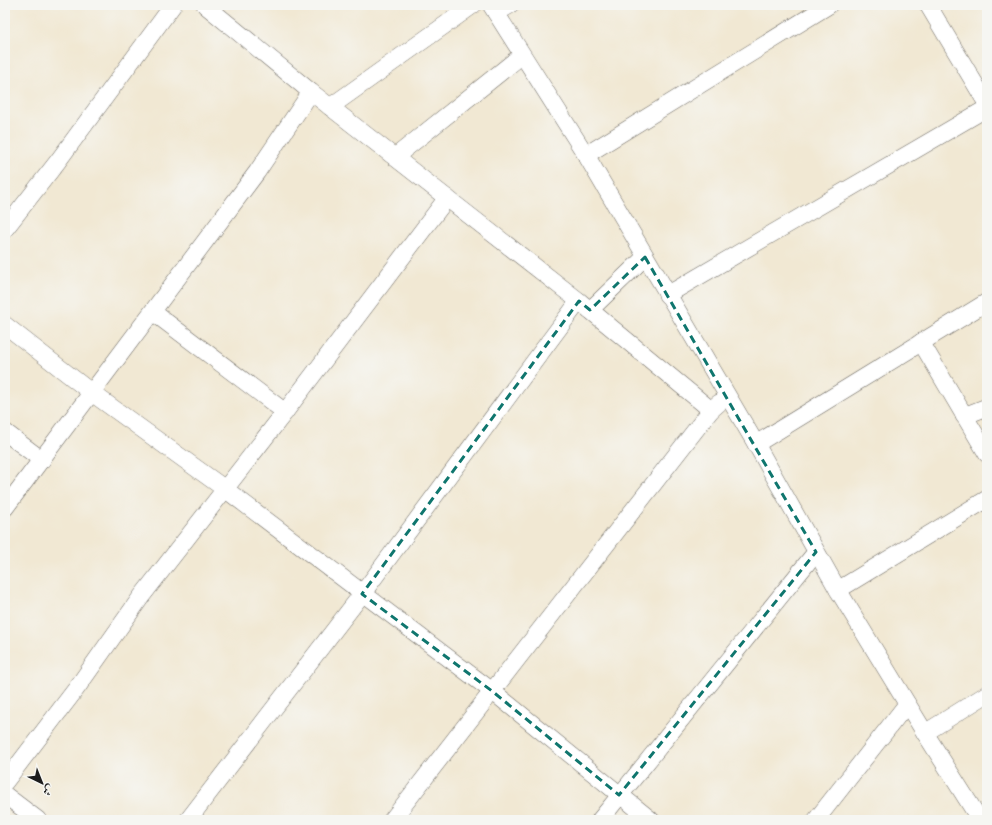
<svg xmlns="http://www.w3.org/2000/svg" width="992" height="825" viewBox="0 0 992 825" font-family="Alegreya,Amiri,serif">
  <rect width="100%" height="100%" fill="#f6f6f2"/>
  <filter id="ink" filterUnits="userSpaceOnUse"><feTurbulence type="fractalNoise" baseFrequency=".025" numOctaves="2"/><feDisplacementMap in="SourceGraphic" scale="8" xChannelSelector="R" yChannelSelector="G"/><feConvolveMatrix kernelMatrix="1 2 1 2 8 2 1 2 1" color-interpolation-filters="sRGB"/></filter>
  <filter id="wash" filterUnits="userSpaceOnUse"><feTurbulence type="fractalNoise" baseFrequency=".012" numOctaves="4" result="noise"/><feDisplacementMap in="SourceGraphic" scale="16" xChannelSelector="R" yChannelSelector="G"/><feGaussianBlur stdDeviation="0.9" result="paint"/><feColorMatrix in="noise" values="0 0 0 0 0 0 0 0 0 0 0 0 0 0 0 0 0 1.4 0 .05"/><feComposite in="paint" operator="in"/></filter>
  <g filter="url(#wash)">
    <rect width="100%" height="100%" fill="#f1e8d3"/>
  </g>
  <g filter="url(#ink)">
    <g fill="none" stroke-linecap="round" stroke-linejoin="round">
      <g stroke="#67635c" stroke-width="18">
        <g id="minor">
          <polyline points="205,5 311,92 579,301 711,410"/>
          <polyline points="491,5 586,155 756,444 838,590 925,733 980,820"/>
          <polyline points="928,5 987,104"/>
          <polyline points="496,13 510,5"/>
          <polyline points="330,107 473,5"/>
          <polyline points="586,155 829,5"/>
          <polyline points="395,157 522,55"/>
          <polyline points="5,229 58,161 173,5"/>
          <polyline points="667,295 987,108"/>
          <polyline points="590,310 645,257"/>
          <polyline points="153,312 285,412"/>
          <polyline points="5,325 92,393 225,489 492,691 651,820"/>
          <polyline points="921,342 987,454"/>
          <polyline points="964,416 987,407"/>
          <polyline points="5,432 42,460"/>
          <polyline points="756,444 987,302"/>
          <polyline points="5,508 257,172 311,92"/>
          <polyline points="838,590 987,499"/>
          <polyline points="925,733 987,694"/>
          <polyline points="5,782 76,689 141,597 285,412 447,198"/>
          <polyline points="5,795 38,820"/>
          <polyline points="188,820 362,594 579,301"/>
          <polyline points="392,820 711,410 719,403"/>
          <polyline points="600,820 816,552"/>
          <polyline points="816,820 907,704"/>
        </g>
      </g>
      <use href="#minor" stroke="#fff" stroke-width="17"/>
    </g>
  </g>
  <path fill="none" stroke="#0f766e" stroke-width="3" stroke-dasharray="8 5" stroke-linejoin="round" d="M645,257L816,552L619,795L492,691L362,594L579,301L590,310Z"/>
  <rect width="992" height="825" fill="none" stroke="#f6f6f2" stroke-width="20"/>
  <g transform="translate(42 783) rotate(137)" stroke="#f6f6f2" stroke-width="3" paint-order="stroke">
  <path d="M0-3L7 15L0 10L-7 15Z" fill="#1c1c1c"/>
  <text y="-6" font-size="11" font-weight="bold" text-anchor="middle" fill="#1c1c1c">ش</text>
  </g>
</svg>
